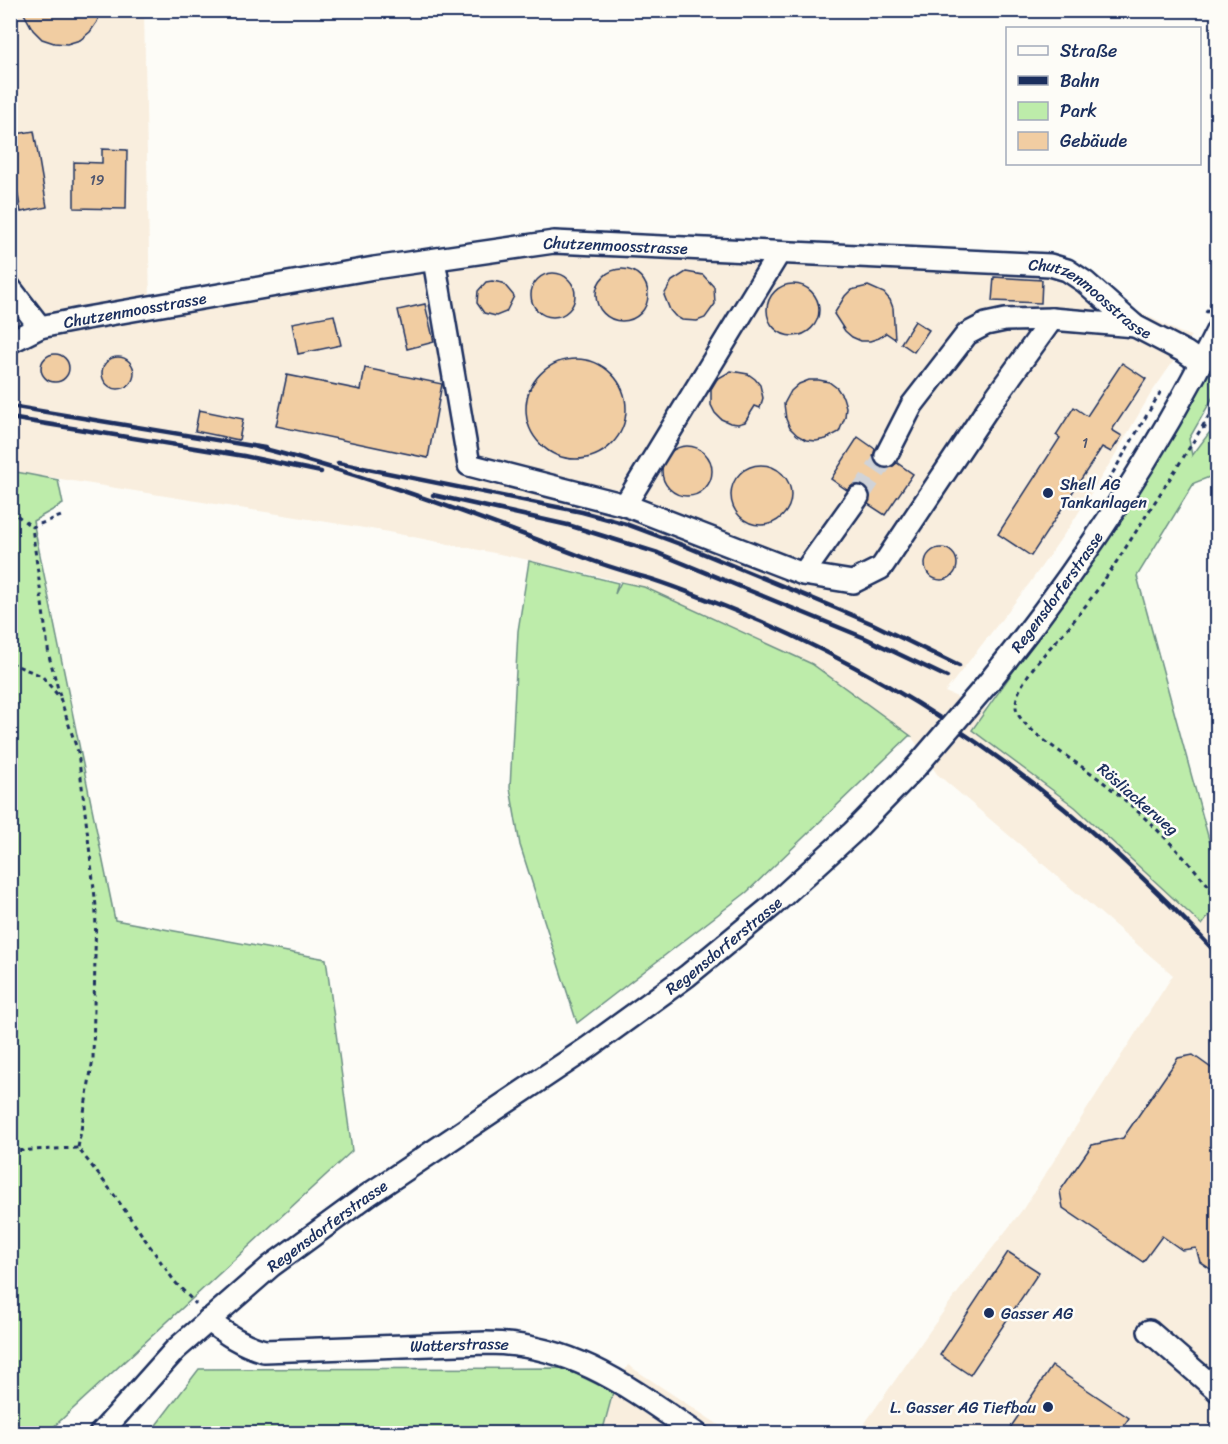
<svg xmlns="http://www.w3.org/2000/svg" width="1228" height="1444" viewBox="0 0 1228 1444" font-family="Sriracha,sans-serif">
  <rect width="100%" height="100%" fill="#fdfcf7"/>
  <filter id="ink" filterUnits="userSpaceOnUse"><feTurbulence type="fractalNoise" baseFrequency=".0167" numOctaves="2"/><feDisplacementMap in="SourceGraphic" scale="12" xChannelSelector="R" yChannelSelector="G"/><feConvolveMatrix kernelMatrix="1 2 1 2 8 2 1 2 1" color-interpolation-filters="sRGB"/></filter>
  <g filter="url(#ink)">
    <g fill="#f9eede">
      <polygon points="10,11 144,11 150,301 551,236 1056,257 1128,306 1179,332 1191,336 1150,395 1112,460 1072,523 1029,584 945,692 994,712 1176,858 1217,908 1217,1433 858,1433 948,1305 1023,1209 1173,975 937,774 911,736 812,666 644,587 529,560 383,531 11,471"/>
      <polygon points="628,1365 731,1433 602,1434 613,1392"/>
    </g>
    <g fill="#bdecaa" stroke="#6c8e84" stroke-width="1.5">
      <polygon points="1217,349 1217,390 1189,439 1192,456 1209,433 1217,430 1217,474 1194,483 1137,576 1217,869 1217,905 1202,925 1075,807 972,730 1117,524 1194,395"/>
      <polygon points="11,471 58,480 63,504 33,521 115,920 326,959 352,1151 48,1432 10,1433"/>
      <polygon points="529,561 618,583 615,594 621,582 644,587 812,664 911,736 909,736 747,892 577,1023 520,845 510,788 518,631"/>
      <polygon points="564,1368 613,1392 602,1433 150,1433 199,1369"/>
    </g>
    <g fill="#f1cda2" stroke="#1b2f5e" stroke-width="1.5">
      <polygon points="22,10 101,10 97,22 90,32 80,40 67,44 54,43 42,39 33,30"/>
      <polygon points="34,131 47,207 21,212 10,152 10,135"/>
      <polygon points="102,149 127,150 126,209 74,208 74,162 102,163"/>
      <circle cx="622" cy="295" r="26"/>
      <polygon points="686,272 703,275 714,287 715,304 705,318 697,321 682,320 675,316 670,310 664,295 672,281"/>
      <circle cx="553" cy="295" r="22"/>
      <polygon points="994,277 1042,280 1041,303 992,301"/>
      <polygon points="492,281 503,283 514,296 506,312 496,316 484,313 477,303 478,291 486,282"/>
      <circle cx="793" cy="310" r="26"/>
      <polygon points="868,286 884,293 890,300 893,308 895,339 886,333 879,338 870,341 861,341 852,337 845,331 834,314 845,296 851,290"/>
      <polygon points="425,304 434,342 407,349 398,310"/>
      <polygon points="334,315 341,345 298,354 292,323"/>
      <polygon points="915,321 929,330 914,352 901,343"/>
      <circle cx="55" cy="368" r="14"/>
      <circle cx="118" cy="373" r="16"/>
      <circle cx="576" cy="409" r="50"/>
      <polygon points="1122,363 1146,379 1112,430 1122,436 1111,452 1102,447 1031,556 998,534 1060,438 1056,435 1074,407 1087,416"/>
      <polygon points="365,368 442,384 428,458 276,426 287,375 361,390"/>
      <polygon points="731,371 748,374 755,379 760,385 763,398 760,408 755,406 745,422 738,424 730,423 721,419 715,413 711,405 711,389 717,379"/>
      <polygon points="809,380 819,380 829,382 837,388 843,397 846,407 845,417 839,432 826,439 816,441 806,440 797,435 790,428 786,419 784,404 791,391 799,384"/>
      <polygon points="199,410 243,419 239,440 195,431"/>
      <polygon points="858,437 875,449 873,457 880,467 887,469 897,463 913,474 885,515 868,504 870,492 865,486 853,485 847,490 831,479"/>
      <circle cx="687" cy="471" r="25"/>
      <circle cx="761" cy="495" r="30"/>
      <circle cx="941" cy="564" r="16"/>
      <polygon points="1193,1055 1218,1073 1218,1274 1200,1262 1196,1248 1182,1250 1162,1236 1143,1262 1063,1208 1060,1191 1092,1145 1123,1138 1178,1058"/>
      <polygon points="1008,1252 1039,1272 970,1375 940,1355"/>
      <polygon points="1052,1366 1129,1418 1118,1434 1006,1434"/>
    </g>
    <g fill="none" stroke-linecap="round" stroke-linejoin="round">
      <polyline stroke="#d0d3d8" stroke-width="21" stroke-dasharray="21 10" stroke-linecap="butt" points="858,497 886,456"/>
      <g stroke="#1b2f5e" stroke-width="26">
        <g id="minor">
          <polyline points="434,260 469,465 625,505 803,574"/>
          <polyline points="10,288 40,327"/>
          <polyline points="1052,319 1135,326"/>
          <path id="s1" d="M10,342L40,327L81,319L374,268L554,242L1050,265L1067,270L1085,282L1135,326L1185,352L1201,363"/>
          <polyline points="858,497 803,574 853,582 881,568 990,405 1052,319 1005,320 986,324 967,334 912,405 886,456"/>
          <polyline points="625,505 779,253"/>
          <path id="s2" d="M988,683C1075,575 1157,453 1218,329"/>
          <path id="s3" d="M208,1320C226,1334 242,1345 264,1351L486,1343C572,1343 629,1387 697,1434"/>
          <polyline points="1149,1331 1218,1391"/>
          <path id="s4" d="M100,1434L175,1350L271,1266L368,1195L589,1047L687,976L772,906L853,832L916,767"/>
        </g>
      </g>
      <g stroke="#1b2f5e" stroke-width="3" stroke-dasharray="4.5 4.5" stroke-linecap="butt">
        <polyline points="1206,313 1218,290"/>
        <path d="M1218,400C1197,437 1174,472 1151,508C1126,547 1101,588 1071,624C1057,642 1005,689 1018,714C1029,735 1082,765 1103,782C1146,816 1183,854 1218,897"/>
        <polyline points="1202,428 1218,424"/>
        <polyline points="1108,481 1161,391"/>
        <polyline points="10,510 32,527"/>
        <polyline points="10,663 42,676 60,698 78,752 96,906 93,1059 78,1148 112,1192 175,1282 196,1304"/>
        <polyline points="60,696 49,656 32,527 61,516"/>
        <polyline points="10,1151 78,1148"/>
      </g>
      <use href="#minor" stroke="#fdfcf7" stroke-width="21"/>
      <g stroke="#1b2f5e" stroke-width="4.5">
        <polyline points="10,406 265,448"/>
        <polyline points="10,418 244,456 321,472"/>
        <path d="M257,447C370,476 479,517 588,559C609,567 630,573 651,579C688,591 724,606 760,621C935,697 1089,814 1218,955"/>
        <polyline points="338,463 582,512 626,524 685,546 814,599 873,624 959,666"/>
        <polyline points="433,495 568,525 658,553 865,638 947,677"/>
      </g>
      <g stroke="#1b2f5e" stroke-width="26" stroke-linecap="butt">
        <polyline id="minor-bridge" points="916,767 988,683"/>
      </g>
      <use href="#minor-bridge" stroke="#fdfcf7" stroke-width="21"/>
    </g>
  </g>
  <g fill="#1b2f5e" stroke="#fdfcf7" stroke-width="2">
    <circle cx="1048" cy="493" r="6"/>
    <circle cx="989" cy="1313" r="6"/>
    <circle cx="1048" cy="1407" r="6"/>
  </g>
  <g text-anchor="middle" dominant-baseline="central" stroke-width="5" stroke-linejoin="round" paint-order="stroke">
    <g font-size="14" fill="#50566f">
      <text x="97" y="180">19</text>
      <text x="1085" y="443">1</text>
    </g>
    <g font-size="16" fill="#1b2f5e" stroke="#fdfcf7">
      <text stroke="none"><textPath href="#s1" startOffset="616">Chutzenmoosstrasse</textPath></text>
      <text stroke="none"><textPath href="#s1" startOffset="1102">Chutzenmoosstrasse</textPath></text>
      <text stroke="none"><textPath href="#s1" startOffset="130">Chutzenmoosstrasse</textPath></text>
      <text stroke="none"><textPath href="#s2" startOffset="114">Regensdorferstrasse</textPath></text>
      <text transform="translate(1138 799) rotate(41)">Rösliackerweg</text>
      <text stroke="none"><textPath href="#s4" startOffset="795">Regensdorferstrasse</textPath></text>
      <text stroke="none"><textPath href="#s4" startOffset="309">Regensdorferstrasse</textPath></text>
      <text stroke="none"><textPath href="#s3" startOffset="260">Watterstrasse</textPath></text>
    </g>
    <g font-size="16" fill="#1b2f5e" stroke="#fdfcf7" text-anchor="start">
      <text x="1060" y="484">Shell AG<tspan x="1060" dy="18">Tankanlagen</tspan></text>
      <text x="1001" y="1313">Gasser AG</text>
      <text x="1036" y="1407" text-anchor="end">L. Gasser AG Tiefbau</text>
    </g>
  </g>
  <rect width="1228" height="1444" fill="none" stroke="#fdfcf7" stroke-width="36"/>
  <rect x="18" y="18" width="1192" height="1408" fill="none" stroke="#1b2f5e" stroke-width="2" filter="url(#ink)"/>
  <rect x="1006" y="27" width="195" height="138" fill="#fdfcf7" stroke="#a3aaba" stroke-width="1.5"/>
  <rect x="1018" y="46" width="30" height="9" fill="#fdfcf7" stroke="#a3aaba" stroke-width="1.5"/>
  <text x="1060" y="57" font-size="18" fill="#1b2f5e">Straße</text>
  <rect x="1018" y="76" width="30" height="9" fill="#1b2f5e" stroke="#a3aaba" stroke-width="1.5"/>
  <text x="1060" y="87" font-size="18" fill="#1b2f5e">Bahn</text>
  <rect x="1018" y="102" width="30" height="18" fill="#bdecaa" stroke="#a3aaba" stroke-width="1.5"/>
  <text x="1060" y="117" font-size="18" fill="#1b2f5e">Park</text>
  <rect x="1018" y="132" width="30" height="18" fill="#f1cda2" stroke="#a3aaba" stroke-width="1.5"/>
  <text x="1060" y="147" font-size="18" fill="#1b2f5e">Gebäude</text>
</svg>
